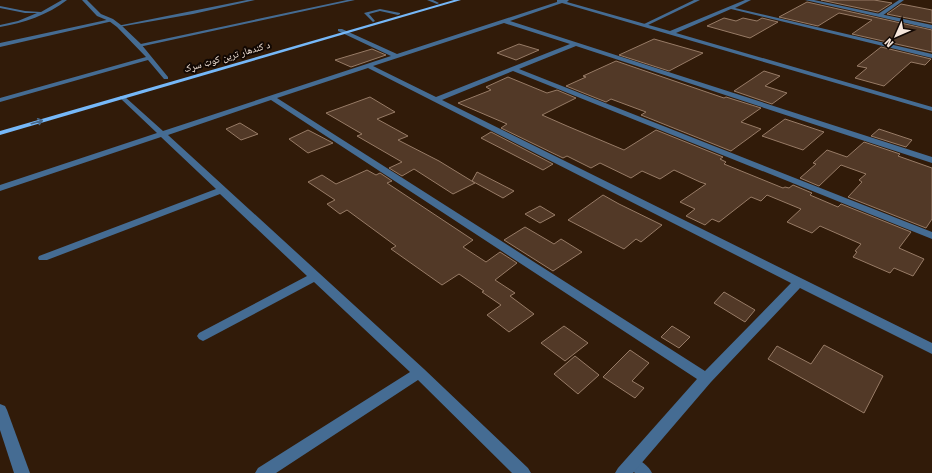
<svg xmlns="http://www.w3.org/2000/svg" width="932" height="473" viewBox="0 0 932 473" font-family="'Fira Sans','Noto Naskh Arabic',sans-serif">
  <rect width="100%" height="100%" fill="#311b09"/>
  <g fill="#523927" stroke="#977b66">
    <polygon points="821,0 874,0 892,3 878,12"/>
    <polygon points="807,2 932,30 932,52 852,34 872,20 839,13 818,26 779,17"/>
    <polygon points="901,4 932,10 932,23 887,14"/>
    <polygon points="724,18 736,21 743,18 757,21 762,18 778,22 750,38 707,26"/>
    <polygon points="654,39 703,53 669,71 619,55"/>
    <polygon points="519,44 539,50 516,60 497,53"/>
    <polygon points="881,47 931,59 925,65 911,62 884,86 855,78 867,68 857,66"/>
    <polygon points="372,49 386,55 351,67 335,60"/>
    <polygon points="616,61 724,98 726,97 761,108 741,122 761,129 731,151 641,115 646,112 611,99 606,102 566,86 586,77 583,76"/>
    <polygon points="764,71 780,76 765,86 787,93 772,104 734,91"/>
    <polygon points="508,77 547,93 557,90 576,98 542,115 567,126 624,150 656,130 723,157 720,159 726,162 724,164 783,188 785,187 789,188 793,185 812,193 810,195 838,207 841,204 911,232 899,248 924,259 913,276 894,268 890,273 853,257 857,252 855,251 861,244 820,226 812,233 787,222 801,209 767,195 761,201 751,197 719,222 712,219 705,225 686,216 695,209 680,202 706,184 700,182 674,170 660,179 642,171 631,178 600,163 591,168 567,156 563,158 501,128 507,124 458,103 491,90 486,87"/>
    <polygon points="370,97 395,112 377,119 408,136 398,140 439,161 475,183 453,194 414,169 402,176 389,168 402,162 357,136 362,134 326,113"/>
    <polygon points="785,119 824,132 803,150 762,136"/>
    <polygon points="240,123 258,134 241,140 226,129"/>
    <polygon points="879,129 912,140 906,147 871,136"/>
    <polygon points="308,130 333,143 308,153 289,139"/>
    <polygon points="491,132 553,164 543,170 481,138"/>
    <polygon points="864,142 900,154 898,156 932,168 932,219 926,228 848,197 862,182 859,180 866,174 841,165 819,186 800,178 816,164 813,163 827,150 847,157"/>
    <polygon points="367,170 376,175 380,173 392,181 387,183 473,240 463,247 486,262 500,252 517,263 495,280 515,293 510,296 534,314 509,332 487,315 501,305 482,292 484,291 459,274 442,285 391,249 396,246 347,210 340,214 327,204 335,200 308,182 322,175 336,184"/>
    <polygon points="477,172 514,191 503,198 472,181"/>
    <polygon points="603,195 619,204 662,225 641,242 636,239 624,249 568,220"/>
    <polygon points="540,206 555,215 540,223 525,214"/>
    <polygon points="525,227 554,244 561,239 582,252 553,271 504,240"/>
    <polygon points="724,292 755,310 745,322 714,303"/>
    <polygon points="564,326 588,343 565,361 541,343"/>
    <polygon points="672,326 690,337 679,348 661,337"/>
    <polygon points="824,345 883,376 864,413 768,359 777,346 811,364"/>
    <polygon points="630,350 649,363 632,381 644,388 635,398 603,377"/>
    <polygon points="575,356 599,375 578,394 554,374"/>
  </g>
  <g fill="none" stroke-linecap="round" stroke-linejoin="round">
    <g fill="#456c93" fill-rule="evenodd">
      <path d="M62,0H67C48,15 23,23 0,27V25L18,21L37,13H25L0,8V6L25,11L41,12Z"/>
      <polygon points="247,0 255,0 193,14 119,27 117,26"/>
      <polygon points="347,0 355,0 139,47 136,45"/>
      <polygon points="427,0 433,0 439,3 437,4"/>
      <polygon points="694,0 700,0 646,26 642,25"/>
      <polygon points="899,0 904,0 882,16 878,16 878,14"/>
      <polygon points="380,9 400,13 400,14 398,15 380,11 369,14 375,21 373,22 364,13"/>
      <polygon points="111,19 113,19 113,21 0,47 0,43"/>
      <path d="M633,457C640,460 649,466 652,473H635L628,467L626,463L628,459Z"/>
    </g>
    <g fill="#456c93" fill-rule="evenodd">
      <polygon points="82,0 87,0 101,14 113,19 121,25 141,44 168,77 168,79 164,79 148,60 0,102 0,98 146,57 117,27 109,21 97,16"/>
      <path d="M557,0H569L567,2L670,31L745,0H751L735,8L932,54V58L731,9L676,33L932,107V111L562,3L510,21L932,157V163L576,46L519,69L932,232V239L513,71L442,100L932,343V354L800,288L711,382L633,473H615L618,468L697,379L271,100L168,135L424,369L528,468L531,473H512L418,380L276,473H255L258,468L410,372L314,282L207,339L203,341L199,339L197,336L199,333L307,276L220,194L47,260H39L38,258L39,256L216,189L161,137L0,191V185L157,133L120,98V96H124L163,131L391,56L338,31V29H342L397,54L557,2ZM504,23L570,44L436,97L373,66ZM368,68L791,283L705,371L277,98Z"/>
      <polygon points="805,0 814,0 932,25 932,29"/>
      <polygon points="0,404 5,406 7,410 30,473 14,473 0,430"/>
    </g>
    <polygon fill="#76b8f8" fill-rule="evenodd" points="454,0 461,0 0,135 0,131"/>
  </g>
  <defs><path id="oneway-shaft" d="M-6 0H5M1.5-3L5.5 0L1.5 3" fill="none" stroke-width="1.6" stroke-linecap="round" stroke-linejoin="round"/></defs>
  <use stroke="#49698a" href="#oneway-shaft" transform="translate(37 122) rotate(-16)"/>
  <g text-anchor="middle" dominant-baseline="central" stroke-width="4" stroke-linejoin="round" paint-order="stroke">
    <g font-size="10" fill="#f5e5da" stroke="#120803">
      <text transform="translate(227 57) rotate(-16)">د کندهار ترين کوټ سړک</text>
    </g>
  </g>
  <g transform="translate(896 36) rotate(225)" stroke="#120803" stroke-width="3" paint-order="stroke">
  <path d="M0-3L7 15L0 10L-7 15Z" fill="#f5e5da"/>
  <text y="-6" font-size="11" font-weight="bold" text-anchor="middle" fill="#f5e5da">N</text>
  </g>
</svg>
